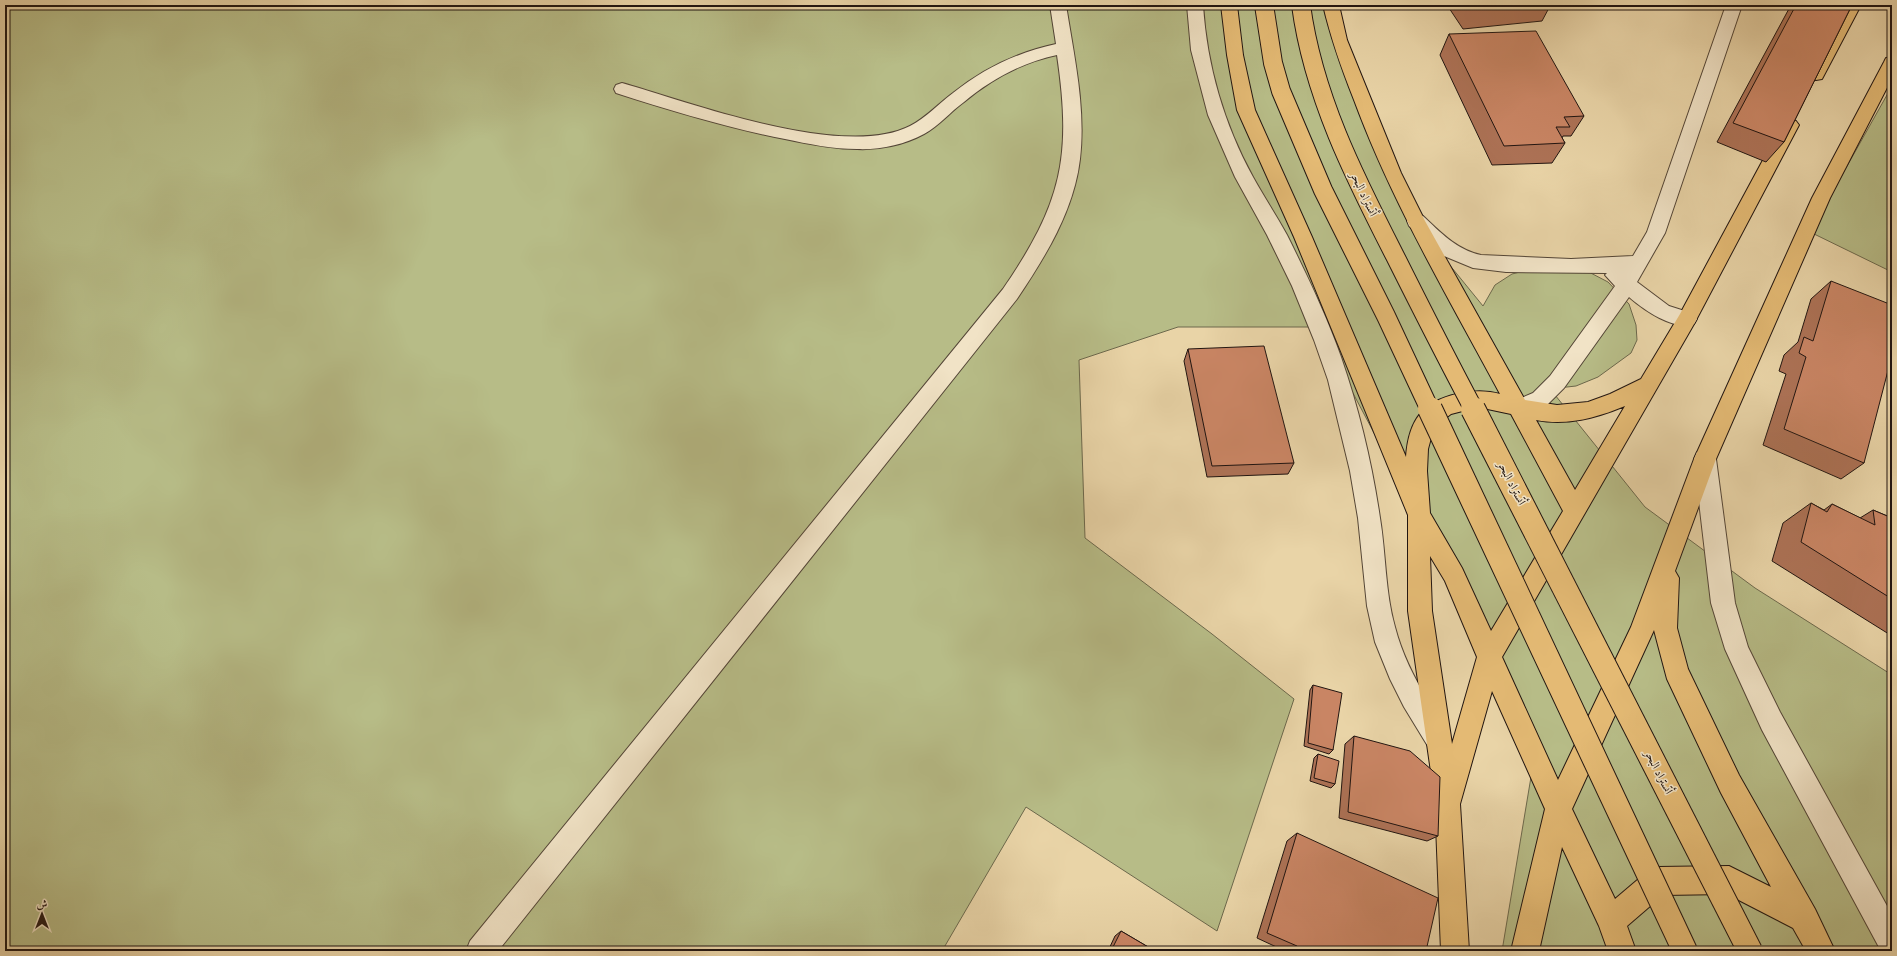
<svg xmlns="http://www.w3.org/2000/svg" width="1897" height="956" viewBox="0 0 1897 956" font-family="'IM FELL French Canon',Amiri,serif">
  <rect width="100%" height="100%" fill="#e9d4a7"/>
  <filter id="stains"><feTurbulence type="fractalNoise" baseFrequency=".005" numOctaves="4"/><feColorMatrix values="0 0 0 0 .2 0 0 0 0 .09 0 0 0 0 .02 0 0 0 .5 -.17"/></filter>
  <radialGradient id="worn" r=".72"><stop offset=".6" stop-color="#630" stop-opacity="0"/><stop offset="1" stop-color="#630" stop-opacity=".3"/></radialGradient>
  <g fill="#b7bc87" stroke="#6c684c">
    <polygon points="5,5 1325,5 1409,215 1483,306 1495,285 1512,274 1536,268 1585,270 1608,282 1629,304 1636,325 1637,340 1631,353 1598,377 1576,386 1558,388 1547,385 1645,507 1755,588 1892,675 1892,951 1502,951 1537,741 1318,327 1178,327 1079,360 1085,538 1212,634 1294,699 1217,931 1026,807 942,951 5,951"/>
    <polygon points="1892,86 1892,272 1810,232"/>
  </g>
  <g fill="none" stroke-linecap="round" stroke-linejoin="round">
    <g stroke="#534536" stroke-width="2">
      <g id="minor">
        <path d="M1050,5H1066C1074,56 1086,108 1080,159C1074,211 1045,257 1017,299L498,951H466L470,941L1003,289C1062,203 1072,157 1057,55C1023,62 990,80 964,102C950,112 939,126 924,134C904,145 879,150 857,149C833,149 808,144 785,139C728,128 672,111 616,93L614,89L616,85L622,83C692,103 844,160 910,126C926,118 938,104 953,93C983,69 1018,52 1056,44Z"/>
        <path d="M1187,5H1203C1207,66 1224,124 1253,177C1264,197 1276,215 1287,235C1307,275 1326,315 1341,357C1359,409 1372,463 1380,518C1386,554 1385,592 1395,627C1402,654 1414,678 1429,702C1436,714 1445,726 1451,739L1447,748L1438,752L1429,748L1404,707L1390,679L1375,642L1367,606L1358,518L1350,471L1328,380L1314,340L1292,286L1267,235L1235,177L1208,115L1191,50Z"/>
        <path d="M1726,5H1742L1665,233L1637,282L1669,306L1694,314L1697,319L1694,324C1674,331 1644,310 1629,297L1564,388L1547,405L1519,417L1512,414L1508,408L1512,402L1533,393L1550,376L1615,286L1605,275L1607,273L1506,272L1473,268L1444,256L1409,226L1407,221L1409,216L1416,214L1423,216C1440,232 1457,250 1481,255L1571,259L1633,256L1647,232Z"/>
        <polygon points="1705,450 1713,452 1716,459 1735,603 1748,647 1780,712 1892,915 1892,951 1881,951 1762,730 1725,649 1711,603 1694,459 1697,452"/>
      </g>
    </g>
    <g stroke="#211511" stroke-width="2">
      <g id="highway">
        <path d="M1221,5H1237L1243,55L1255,110L1312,237L1406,457C1407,443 1410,426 1420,414C1436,394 1476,387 1500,394C1448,297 1392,203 1354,100C1341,67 1331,39 1323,5H1339L1347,40L1401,173L1425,221L1525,400L1557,405L1588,402L1610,394L1641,379L1680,314L1784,121L1790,119L1796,121L1799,125L1694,324L1502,657L1558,780L1631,627L1694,459L1812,198L1884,62L1886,58L1892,57V78L1830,198L1716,459L1675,571L1679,578L1677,628L1688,669L1739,775L1815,909L1835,951H1806L1793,928L1727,894L1663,895L1627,926L1636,951H1608L1599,926L1562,847L1539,951H1511L1545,809L1492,691L1460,804L1469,951H1441L1435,800L1408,611V515L1294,237L1237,110L1227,55ZM1625,406L1575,490L1536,420C1567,426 1596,418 1625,406ZM1478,407L1511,414L1563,511L1491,631L1462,568L1430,513L1427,471L1428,449L1434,427L1451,414ZM1430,556L1445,581L1477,657L1452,744L1432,611ZM1654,630L1667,679L1721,793L1771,887L1729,866L1658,867L1648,871L1615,899L1572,809Z"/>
        <polygon points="1845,5 1861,5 1822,79 1816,80 1810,79 1808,75"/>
      </g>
    </g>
    <use href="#minor" fill="#f1e3c6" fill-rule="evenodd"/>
    <use href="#highway" fill="#e4ba74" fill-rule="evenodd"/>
    <g stroke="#211511" stroke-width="20" stroke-linecap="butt">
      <g id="highway-bridge-far1">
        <polyline points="1264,5 1273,63 1281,91 1323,190 1386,316 1430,410"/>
        <path d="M1301,5C1313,95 1354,176 1395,256C1421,308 1447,359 1474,410"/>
      </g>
    </g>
    <g stroke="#211511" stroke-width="26" stroke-linecap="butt">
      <g id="highway-bridge">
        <polyline points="1430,409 1685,951"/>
        <polyline points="1473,409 1750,951"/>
      </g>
    </g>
    <use href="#highway-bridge-far1" stroke="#e4ba74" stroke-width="18"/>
    <use href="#highway-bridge" stroke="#e4ba74" stroke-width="24"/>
  </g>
  <g fill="#ad7256" stroke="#211511">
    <polygon points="1447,5 1557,5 1550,6 1542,21 1463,29"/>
    <polygon points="1791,5 1852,5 1784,142 1766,162 1717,142"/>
    <polygon points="1449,34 1584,116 1571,136 1563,136 1562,138 1565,143 1552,163 1492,165 1440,55"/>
    <polygon points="1831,281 1864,463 1841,479 1763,445 1786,374 1779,371 1784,355 1798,342 1811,299"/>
    <polygon points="1188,349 1294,463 1288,474 1207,477 1184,361"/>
    <polygon points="1811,503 1824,510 1832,504 1860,518 1873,510 1892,518 1892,636 1772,561 1783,523"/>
    <polygon points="1313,685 1333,750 1329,754 1304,746 1310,690"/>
    <polygon points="1354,736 1438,836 1427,841 1339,818 1345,744"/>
    <polygon points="1318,754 1335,784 1331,788 1310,781 1314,758"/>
    <polygon points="1297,833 1426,951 1285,951 1257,938 1287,841"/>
    <polygon points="1121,931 1155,951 1108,951 1115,936"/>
  </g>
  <g fill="#c98564" stroke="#211511">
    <polygon points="1470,5 1512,5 1472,9"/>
    <polygon points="1796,5 1852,5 1784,142 1733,123"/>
    <polygon points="1536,31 1584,116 1564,117 1570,127 1556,127 1565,143 1504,146 1449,34"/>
    <polygon points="1831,281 1892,305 1892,355 1864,463 1784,429 1806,357 1799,353 1804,337 1813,341"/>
    <polygon points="1264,346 1294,463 1212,466 1188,349"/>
    <polygon points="1811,503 1827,512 1832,504 1875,525 1873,510 1892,518 1892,599 1801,542"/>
    <polygon points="1313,685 1342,693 1333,750 1308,743"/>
    <polygon points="1354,736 1410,751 1440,777 1438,836 1348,812"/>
    <polygon points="1318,754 1339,761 1335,784 1314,778"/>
    <polygon points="1297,833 1438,898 1426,951 1295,951 1297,946 1267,933"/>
    <polygon points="1121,931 1155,951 1111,951"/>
  </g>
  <g text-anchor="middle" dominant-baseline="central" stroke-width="3" stroke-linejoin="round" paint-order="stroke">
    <g font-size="12" fill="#211511" stroke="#f1e3c6">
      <text transform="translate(1364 194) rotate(65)">أتستراد البحر</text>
      <text transform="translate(1512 483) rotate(63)">أتستراد البحر</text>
      <text transform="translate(1659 772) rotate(63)">أتستراد البحر</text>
    </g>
  </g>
  <rect width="1897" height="956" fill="none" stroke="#e9d4a7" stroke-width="20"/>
  <rect x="6" y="6" width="1885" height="944" fill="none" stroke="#211511" stroke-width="2"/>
  <rect x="10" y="10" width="1877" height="936" fill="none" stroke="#211511"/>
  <g transform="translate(42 914)" stroke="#f1e3c6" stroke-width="3" paint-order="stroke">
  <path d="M0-3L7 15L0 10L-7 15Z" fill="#211511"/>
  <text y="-6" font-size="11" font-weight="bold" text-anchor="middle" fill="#211511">ش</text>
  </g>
  <rect width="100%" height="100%" filter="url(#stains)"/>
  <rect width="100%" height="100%" fill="url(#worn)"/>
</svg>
